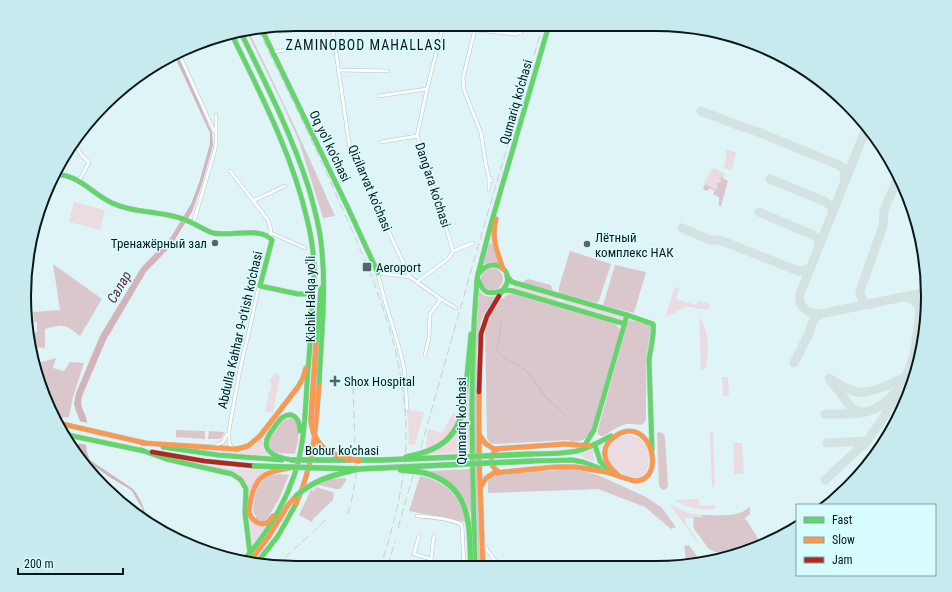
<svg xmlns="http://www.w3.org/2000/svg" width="952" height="592" viewBox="0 0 952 592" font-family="'Roboto Condensed',sans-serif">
  <rect width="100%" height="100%" fill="#dff4f6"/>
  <g fill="#eadce1">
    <polygon points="726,150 736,152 732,170 724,168 727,154 725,154"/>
    <path d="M715,168L725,174L724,179L722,176C721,180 719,187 716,190L704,183L712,169Z"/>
    <polygon points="74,202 105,210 100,230 69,222"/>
    <polygon points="515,285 558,298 557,301 513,288"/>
    <polygon points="675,287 679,288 676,299 696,305 698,301 710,304 709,309 699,309 694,307 685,307 665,318"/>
    <polygon points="564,300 623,317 623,319 622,320 564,303 563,301"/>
    <path d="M699,319H701C709,333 709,350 706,366V368L701,370Z"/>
    <path d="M275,373L280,376L273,413L265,411L269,394H267C272,391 273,385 269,381Z"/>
    <polygon points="722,377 728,377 729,396 723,396"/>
    <polygon points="469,387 470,387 470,452 432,454 426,447 428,429 442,433 453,413 465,417 467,404"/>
    <polygon points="407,410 424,412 415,445 408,444 409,437"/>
    <polygon points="710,430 713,433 715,484 712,489"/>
    <path d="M266,432C261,441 262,449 269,456L231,453L196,449L250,448L257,443Z"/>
    <path d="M624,435C643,434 652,449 648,466C643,482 635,479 624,474C620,472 616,470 613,468C609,465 608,461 607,457C607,455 606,453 606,451C607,443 617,437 624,435Z"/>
    <polygon points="733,443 742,443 744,474 734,474"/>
    <polygon points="590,449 594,449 594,461 593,462 581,456 581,455"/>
    <path d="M194,463L232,469L267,470L248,500C249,491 249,485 243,478Z"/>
    <path d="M699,499V506L715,505V509C697,510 690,508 674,500Z"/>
    <polygon points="670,505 671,505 688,513 702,515 702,518 685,518 686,523 686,524 699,543 697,542"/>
    <polygon points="250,519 266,526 252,546 248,520"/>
  </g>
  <g fill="#dac7cc">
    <path d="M247,32H249C279,93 308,154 335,216L323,218L299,141L282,103Z"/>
    <polygon points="721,176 724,179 728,181 721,206 719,206 719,197 713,194 715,191 709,188 707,191 703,189 705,184 709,186 716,190 717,188 717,183 719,183 721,181 720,178"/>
    <polygon points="490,243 492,244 500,264 492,262 483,264 489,244"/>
    <polygon points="570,251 611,264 598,303 559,293 559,287"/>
    <path d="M53,264L102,299L80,336C65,324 63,324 45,329V348L34,347V333L37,332V322H34L33,312L60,310Z"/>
    <polygon points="615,265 646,272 634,313 603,305"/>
    <circle cx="492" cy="279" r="11"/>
    <polygon points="528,279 551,285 553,291 521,283"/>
    <path d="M479,291C483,296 490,298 496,296L484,314L480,325L477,348L476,420L480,567H478L474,420L475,360Z"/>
    <path d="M509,294H513L612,323C616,325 619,326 620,331L592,430C585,441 582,441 570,442L569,440L495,444L490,443L487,438L485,329C489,316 496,301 509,294Z"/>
    <path d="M630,320L648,324L651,327V329L646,359V418C645,421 645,422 643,424C638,426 632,423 627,424C618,426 611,431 604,436H601L598,434V429L628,321Z"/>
    <polygon points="56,358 53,368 64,371 70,362 84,363 73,397 69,417 57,419 38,383 35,364"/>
    <path d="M290,418C305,423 297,443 295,454C283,453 267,456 269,439L284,420Z"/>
    <polygon points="176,430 205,431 205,439 176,437"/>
    <polygon points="209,431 224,432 223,436 220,439 208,439"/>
    <polygon points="659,432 663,433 665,437 668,486 666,489 663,490 661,489 659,485 657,433"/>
    <path d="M471,469L472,513H470C464,492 450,478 429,471Z"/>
    <polygon points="572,469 585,471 600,476 644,496 661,507 676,527 671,529 645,507 598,489 575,490 571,490 488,493 488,479 497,475"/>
    <path d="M280,474L289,475L279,499L267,519L264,521L256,520V516L254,514C253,510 253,506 254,501C256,487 263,474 280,474Z"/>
    <path d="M420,476C443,480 463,497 465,522L409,511Z"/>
    <polygon points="346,478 346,481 340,489 336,489 314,484 315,480"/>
    <polygon points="316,487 332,492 334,493 333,500 314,518 312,522 299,515 311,490 314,491"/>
    <path d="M749,507H750V514L745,518L761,543C747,548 721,559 708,548L693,527L694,517L702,518V515C716,515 740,518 749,507Z"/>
    <polygon points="689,545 702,563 687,565 684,546"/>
  </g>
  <path fill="#d2b5ba" d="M178,55L212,133L213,145L202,184L192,212L171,246L146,272L106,340L82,396C79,408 85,411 87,421C87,424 87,428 86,431C86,441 85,450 90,460L133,489C141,499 145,509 146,521L144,519L142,508L132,491L128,488L111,478L81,457V459L80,458V456L78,450L80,421L76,411L74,404L76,393L100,336L141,268L171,237L191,204L199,183L210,144V133L175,57Z"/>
  <polygon fill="#dff4f6" points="78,421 89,423 88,445 76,443"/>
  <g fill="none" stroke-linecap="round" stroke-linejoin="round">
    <g stroke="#d2b5ba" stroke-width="1">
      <path d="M501,321C501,325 501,330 500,334C498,344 493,347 502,356L525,370L531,376L544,395L566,416"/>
      <polyline points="73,450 74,449 79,449"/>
    </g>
    <g stroke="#d4e2e2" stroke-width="9">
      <polyline points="701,111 745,128 753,130 839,165 844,169 845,179"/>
      <path d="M867,126L800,294C797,307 809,314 820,314L927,292"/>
      <polyline points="770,179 826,202 831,206 833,212"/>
      <polyline points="759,212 813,235 818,239 819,246"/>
      <polyline points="682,228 710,240 720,240 798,271 804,271 811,267"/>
      <path d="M906,297C915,299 918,303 920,311L910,388"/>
      <path d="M871,304C864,303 860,298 860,291L883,226L884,210L897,180"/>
      <polyline points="794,363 809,333 813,321 816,317 822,314"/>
      <path d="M829,378C837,383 847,390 857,392C870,394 895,383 907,376"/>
      <polyline points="831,381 851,407 856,410 862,412"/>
      <path d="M888,406C894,404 898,402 904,406"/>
      <path d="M825,414C838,414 852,415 865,412C892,406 909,376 915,351"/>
      <polyline points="827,443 867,441"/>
      <polyline points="825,480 867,441 882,420 895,395"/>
    </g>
    <g stroke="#b5c5c7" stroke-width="4">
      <g id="street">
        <polyline points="332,24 350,150 410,277"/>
        <polyline points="430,25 516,34 521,32 522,29 522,25"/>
        <polyline points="443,26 427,89 417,136 422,148 453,251"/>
        <polyline points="475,29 463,78 464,90 481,133 486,165 489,178 492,181"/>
        <polyline points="273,52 334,42"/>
        <polyline points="179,54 214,131"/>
        <polyline points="338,70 388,71"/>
        <polyline points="379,96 427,89"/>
        <polyline points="74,141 82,156 89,162 79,181"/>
        <polyline points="381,142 417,136"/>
        <polyline points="230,171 268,220 271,230 270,237"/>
        <polyline points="489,189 489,178"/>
        <polyline points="253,201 285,186"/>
        <polyline points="193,224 215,150 216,143 216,115"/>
        <polyline points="271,233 305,248"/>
        <polyline points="417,282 449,258 453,251 473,243"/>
        <polyline points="425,355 429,337 430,314 441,299"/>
        <path d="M407,409C406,396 406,382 404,369C398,336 384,305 378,273L410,277L441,299L456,308"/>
        <polyline points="215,446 223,442 227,434"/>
        <polyline points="232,447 230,445 229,442 229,430 240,369 250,327 256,299 258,290 260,286"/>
        <path d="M417,516C430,517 450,518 462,525L464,567"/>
        <polyline points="419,536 414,554 431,559 431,566"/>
        <polyline points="484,544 487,550 500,567"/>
        <polyline points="431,559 434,536"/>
        <path d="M486,567C489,562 493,561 498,564"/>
      </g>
    </g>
    <g stroke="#b5c5c7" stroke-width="5.5">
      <g id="fast">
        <polyline points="262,30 348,208 378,273"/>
        <path d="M241,33C266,84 292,135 309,189C314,207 319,224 321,242C327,290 321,338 319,385"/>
        <path d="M232,35C261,95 292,154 307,219C311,235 314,253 314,270C314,283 313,296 312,309C311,329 310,349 308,369C305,405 306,442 294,476C283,508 265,536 243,561"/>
        <path d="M56,174C81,176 91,193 112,203C133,213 158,211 180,218C192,221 201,229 213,233C230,237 260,226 272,240L260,286L298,294H313"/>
        <polyline points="478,274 491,224 549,25"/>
        <path d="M507,276L512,282L627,315L653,324C655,332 650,351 649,360L652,450"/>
        <path d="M479,281C483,293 489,295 501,291"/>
        <polyline points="501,291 507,290 513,291 625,324"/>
        <polyline points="316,345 321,288"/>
        <polyline points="464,407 471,334"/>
        <polyline points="63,434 144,451"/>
        <polyline points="595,445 600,461 608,471"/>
        <polyline points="163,447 218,455 282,460"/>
        <polyline points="583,448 594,430 627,315"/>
        <polyline points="141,450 166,459 232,474 241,480 246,489 245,513 250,554"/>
        <path d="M533,454C547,454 562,454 577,451C589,448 600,442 611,436"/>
        <path d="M292,460C272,457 257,449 273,429C276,425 279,420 283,417C294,410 300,421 300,431"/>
        <polyline points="533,461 572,460 583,462 599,468"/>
        <polyline points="256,564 278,536 296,504"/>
        <path d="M475,567C473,476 469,384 476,293C477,288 476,280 478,275C478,274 481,271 482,270C492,259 511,267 507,283C506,287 501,291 499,296"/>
      </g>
    </g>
    <g stroke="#b5c5c7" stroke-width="5.5">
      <g id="slow">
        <path d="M496,219C491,238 497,251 503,269"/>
        <polyline points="479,392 479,454 483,567"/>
        <polyline points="58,423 145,443"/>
        <polyline points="480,436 486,444 494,449 565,444 590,446"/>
        <polyline points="142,443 237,449 248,446 260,436 298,387 303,378 306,368"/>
        <path d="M497,449C489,456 489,466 499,472"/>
        <path d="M482,485L486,478L494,473L555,467H576L606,472L634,481C668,482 651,414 617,435C598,447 603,463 618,475"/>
        <path d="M296,504C314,463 316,429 319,385"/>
        <path d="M273,516C271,519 269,522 266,523C257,526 249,517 249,510C253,480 260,472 290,468"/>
        <polyline points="249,563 269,536 288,505 296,496"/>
      </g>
    </g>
    <g stroke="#b5c5c7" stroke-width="5.5">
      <g id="jam">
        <polyline points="479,392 481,334 487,316 499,296"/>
        <polyline points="152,452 204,461 254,466"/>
      </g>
    </g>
    <use href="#street" stroke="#fafdfe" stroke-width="3"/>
    <use href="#fast" stroke="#63d668" stroke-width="4.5"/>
    <use href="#slow" stroke="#ff974d" stroke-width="4.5"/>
    <use href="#jam" stroke="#b3261e" stroke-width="4.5"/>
    <g stroke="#c9cfcf" stroke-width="1" stroke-dasharray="8 4" stroke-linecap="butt">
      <path d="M258,30C287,89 316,148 342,208C375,281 406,354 406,436C406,481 394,523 381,566"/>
      <polyline points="348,514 353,494 356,475 353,386"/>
      <polyline points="398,528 479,243 543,25"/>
      <polyline points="276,566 329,517"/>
      <polyline points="388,566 395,541"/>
    </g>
    <g stroke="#b5c5c7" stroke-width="6" stroke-linecap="butt">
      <g id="fast-bridge">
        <path d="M406,457C438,451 456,440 464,407"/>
        <polyline points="292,460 382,460 533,454"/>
        <polyline points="254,466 358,469 533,461"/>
        <path d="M400,470C408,471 417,471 425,473C473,486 469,527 471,567"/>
        <path d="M296,496C315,479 334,475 358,469"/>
      </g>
    </g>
    <g stroke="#b5c5c7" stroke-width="6" stroke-linecap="butt">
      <path id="slow-bridge" d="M316,345L311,420C314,450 332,456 359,461"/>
    </g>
    <use href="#fast-bridge" stroke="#63d668" stroke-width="5"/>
    <use href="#slow-bridge" stroke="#ff974d" stroke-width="5"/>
  </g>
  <g fill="#556566" stroke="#d6fcff" stroke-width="1.5">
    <circle cx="215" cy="243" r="4"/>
    <circle cx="587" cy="244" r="4"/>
    <rect x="362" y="262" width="10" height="10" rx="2"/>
    <path d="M333 375h4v4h4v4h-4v4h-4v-4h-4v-4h4z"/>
  </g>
  <g text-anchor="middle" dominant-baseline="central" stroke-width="3" stroke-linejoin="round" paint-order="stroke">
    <g font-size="13" fill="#0a1819" stroke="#d6fcff">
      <text transform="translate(516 102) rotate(-74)">Qumariq ko'chasi</text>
      <text transform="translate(330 146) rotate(64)">Oq yo'l ko'chasi</text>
      <text transform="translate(433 185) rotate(72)">Dang'ara ko'chasi</text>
      <text transform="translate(370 188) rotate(67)">Qizilarvat ko'chasi</text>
      <text transform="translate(310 299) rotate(-90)">Kichik Halqa yo'li</text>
      <text transform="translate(240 330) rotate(-77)">Abdulla Kahhar 9-o'tish ko'chasi</text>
      <text transform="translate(461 421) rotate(-90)">Qumariq ko'chasi</text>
      <text x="342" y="450">Bobur ko'chasi</text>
    </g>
    <g font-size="13" fill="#0a1819" stroke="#d6fcff" text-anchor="start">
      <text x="595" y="237">Лётный<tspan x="595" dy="15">комплекс НАК</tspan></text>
      <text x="207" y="243" text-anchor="end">Тренажёрный зал</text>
      <text x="376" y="267">Aeroport</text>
      <text x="344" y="381">Shox Hospital</text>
    </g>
    <g font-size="14" letter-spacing="1" fill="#0a1819" stroke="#d6fcff">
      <text x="366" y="45">ZAMINOBOD MAHALLASI</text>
    </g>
    <g font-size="14" font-style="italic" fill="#652734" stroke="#d6fcff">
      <text transform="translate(119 287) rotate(-60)">Салар</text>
    </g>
  </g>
  <path d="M0 0H952V592H0ZM296 31H656A265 265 0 0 1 921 296V296A265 265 0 0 1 656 561H296A265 265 0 0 1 31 296V296A265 265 0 0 1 296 31Z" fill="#c6eaed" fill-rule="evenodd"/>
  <path fill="none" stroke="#0a1819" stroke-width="2" d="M296 31H656A265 265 0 0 1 921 296V296A265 265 0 0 1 656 561H296A265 265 0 0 1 31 296V296A265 265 0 0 1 296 31Z"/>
  <rect x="796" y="504" width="140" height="72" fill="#d6fcff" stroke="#84a1a3"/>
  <rect x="804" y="517" width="20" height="6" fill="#63d668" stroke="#84a1a3"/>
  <text x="832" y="524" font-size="12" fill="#0a1819">Fast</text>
  <rect x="804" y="537" width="20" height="6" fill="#ff974d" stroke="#84a1a3"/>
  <text x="832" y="544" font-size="12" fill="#0a1819">Slow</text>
  <rect x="804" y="557" width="20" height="6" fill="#b3261e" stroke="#84a1a3"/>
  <text x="832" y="564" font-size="12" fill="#0a1819">Jam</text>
  <path d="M18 568v6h105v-6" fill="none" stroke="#0a1819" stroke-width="2"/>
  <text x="24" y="568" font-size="12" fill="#0a1819" stroke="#d6fcff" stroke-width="3" paint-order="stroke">200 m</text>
</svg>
